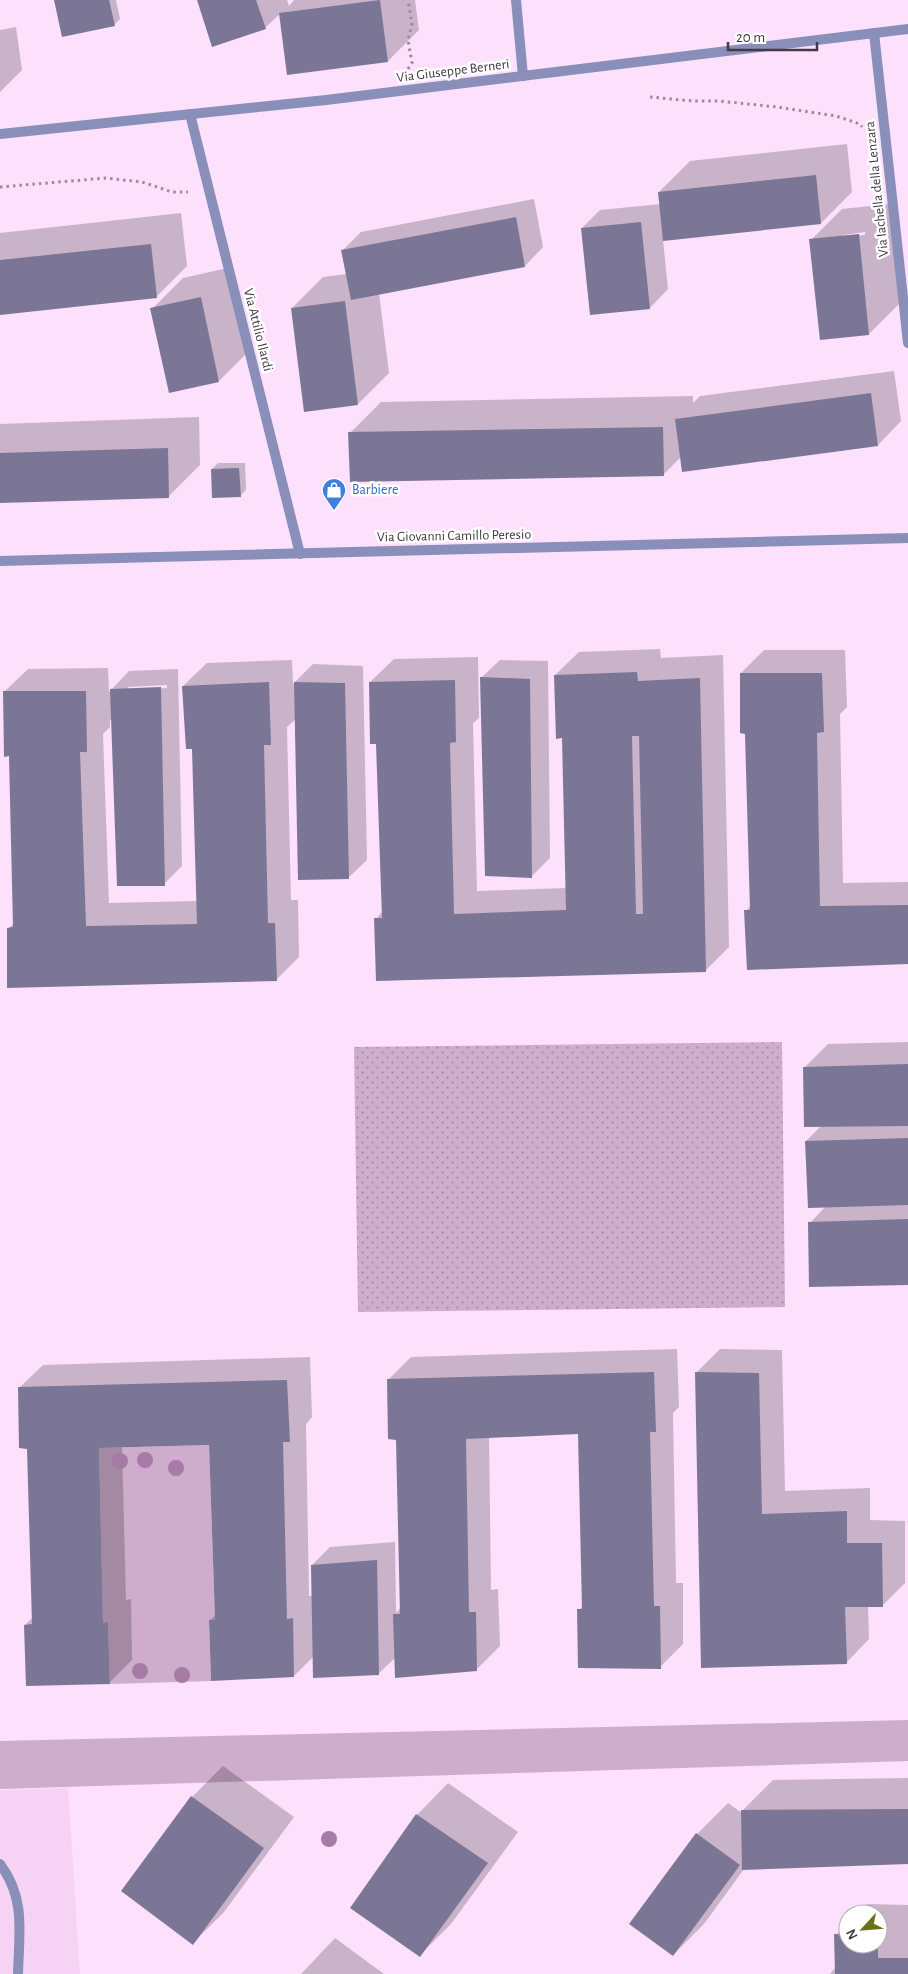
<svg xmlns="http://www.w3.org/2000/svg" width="908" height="1974" viewBox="0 0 908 1974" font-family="'Alegreya Sans',sans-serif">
  <defs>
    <pattern id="grass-dots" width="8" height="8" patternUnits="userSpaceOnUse" patternTransform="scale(1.25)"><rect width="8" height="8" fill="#cdaccc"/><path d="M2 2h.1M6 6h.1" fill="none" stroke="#a88da7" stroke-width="1.8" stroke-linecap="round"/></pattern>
  </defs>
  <rect width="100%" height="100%" fill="#fce0fc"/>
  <polygon fill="#f6d3f5" points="68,1788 80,1974 0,1974 0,1790"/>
  <polygon fill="url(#grass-dots)" points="782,1042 785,1307 358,1312 354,1047"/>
  <g fill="#cdaccc">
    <polygon points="209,1445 215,1620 209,1620 211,1681 110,1684 108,1622 103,1623 99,1448"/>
    <polygon points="908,1720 908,1761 0,1789 0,1741"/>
  </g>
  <g fill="#0003" fill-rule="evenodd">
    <polygon points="55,0 116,0 120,19 114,25"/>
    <polygon points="199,0 287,0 289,6 294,0 415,0 419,30 388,61 289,73 281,13 265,28"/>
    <polygon points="16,27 22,70 0,92 0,30"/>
    <polygon points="847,144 852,192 821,223 663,240 668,289 650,308 591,314 582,228 600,210 661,204 659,192 690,161"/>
    <polygon points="534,199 543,247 525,266 379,293 389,373 358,404 292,308 323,277 347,274 343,250 361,232"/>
    <path d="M889,204L900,303L869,334L811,240L842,209ZM865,232V235L843,237V235Z"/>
    <polygon points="181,213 187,266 156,297 0,314 0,233"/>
    <polygon points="232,267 250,350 219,381 152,309 183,278"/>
    <polygon points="894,371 901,421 878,445 681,457 663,475 350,433 381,402 693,396 693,403 700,396"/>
    <polygon points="199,417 200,465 169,496 0,502 0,424"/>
    <polygon points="218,463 245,463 246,490 240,496 212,469"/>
    <polygon points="660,649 661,658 723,655 729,947 705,971 376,919 383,911 378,742 370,682 394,659 478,657 479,718 473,723 477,891 567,888 563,737 555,675 579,652"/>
    <polygon points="764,650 845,650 847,707 840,714 843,883 908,882 908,963 746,911 751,905 746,733 741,673"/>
    <path d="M292,660L293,684L313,664L363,666L367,860L348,878L296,719L287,727L291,900H298L299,957L276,980L8,929L14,923L10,754L4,692L28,669L108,668L109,692L129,671L178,669L182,866L164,884L112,720H110V727L103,734L109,903L197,901L193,747L183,686L207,663ZM167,685V688L128,690V687Z"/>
    <polygon points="500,660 548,661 550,858 532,876 481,678"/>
    <polygon points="908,1042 908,1284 810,1223 826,1206 806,1141 822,1125 804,1068 828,1044"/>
    <polygon points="677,1349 679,1407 673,1413 676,1583 683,1583 683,1644 660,1667 579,1610 584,1605 580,1433 489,1436 491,1590 498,1589 500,1646 476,1670 396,1657 378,1674 314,1656 294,1676 210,1620 216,1615 210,1444 122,1446 126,1600 131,1599 132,1660 109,1683 25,1625 33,1617 28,1448 19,1388 43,1365 310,1357 312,1417 306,1424 309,1596 312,1596 312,1565 330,1547 395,1542 396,1613 401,1607 397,1439 388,1380 411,1357"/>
    <polygon points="720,1349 782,1350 785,1491 870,1488 870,1520 905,1521 905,1583 882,1606 868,1606 869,1639 846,1663 702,1667 697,1372"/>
    <polygon points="223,1766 294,1817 224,1912 193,1943 192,1797"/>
    <polygon points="908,1778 908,1863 744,1869 704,1924 673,1955 697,1834 728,1803 742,1813 742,1811 773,1780"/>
    <polygon points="448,1783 518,1832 451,1924 420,1955 352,1908 417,1815"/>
    <polygon points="867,1904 908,1905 908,1974 830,1974 836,1967 836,1935 848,1922 848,1944 878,1944 878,1914 856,1914"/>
    <polygon points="335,1938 384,1974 301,1974"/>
  </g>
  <g fill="#7c7696" fill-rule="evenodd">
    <polygon points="54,0 109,0 115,26 62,37"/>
    <polygon points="197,0 256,0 266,29 212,47"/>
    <polygon points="380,0 388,62 287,75 279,13"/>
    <polygon points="816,175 821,224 663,241 658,192"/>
    <polygon points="516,217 525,267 351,300 341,250"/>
    <polygon points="641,222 650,309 590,315 581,228"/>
    <polygon points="859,234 869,335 820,340 809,239"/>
    <polygon points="151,244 157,298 0,315 0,260"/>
    <polygon points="201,297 219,382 169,393 150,308"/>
    <polygon points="345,301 358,405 304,412 291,308"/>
    <polygon points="871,393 878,446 682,472 675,419"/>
    <polygon points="663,427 664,476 350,482 348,432"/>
    <polygon points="168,448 169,498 0,503 0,453"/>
    <polygon points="239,468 241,497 212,498 211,469"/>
    <path d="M637,672L638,681L700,678L706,972L376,981L374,918H382L376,744H370L369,682L455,680L456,742L450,743L454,914L566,910L562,738L556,739L554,675ZM632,736H639L643,914H636Z"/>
    <polygon points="740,673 822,673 824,732 817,733 820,906 908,905 908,964 747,970 744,910 750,910 745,734 740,733"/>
    <polygon points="480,677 530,679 532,878 485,876"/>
    <polygon points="269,682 271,745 264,745 268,923 275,923 277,981 7,988 7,928 13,927 9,756 4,757 3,691 86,691 87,752 80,752 86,926 197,924 192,749 186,749 182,686"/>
    <polygon points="294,682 345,683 349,879 298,880"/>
    <polygon points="161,687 165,886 117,886 110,689"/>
    <polygon points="908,1064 908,1126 804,1127 803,1067"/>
    <polygon points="908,1138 908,1205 808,1208 805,1141"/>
    <polygon points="908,1219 908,1285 809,1287 808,1222"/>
    <polygon points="654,1372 656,1432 650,1432 654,1606 660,1606 661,1669 578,1668 577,1609 582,1609 578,1434 466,1439 469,1612 476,1612 477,1671 395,1678 393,1614 400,1614 396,1440 388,1439 387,1379"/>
    <polygon points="695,1372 759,1373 762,1514 847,1511 847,1543 882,1543 883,1607 845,1607 847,1664 701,1668"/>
    <polygon points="287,1380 290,1442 283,1442 287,1619 293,1618 294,1677 211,1681 209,1620 215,1620 209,1445 99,1448 103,1623 108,1622 110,1684 26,1686 24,1625 32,1624 27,1449 19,1448 18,1387"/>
    <polygon points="377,1560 379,1675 313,1678 311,1565"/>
    <polygon points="191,1796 264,1848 193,1945 121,1891"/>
    <polygon points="908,1809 908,1864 742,1870 741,1810"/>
    <polygon points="416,1814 488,1863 420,1957 350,1908"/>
    <polygon points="696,1833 740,1865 673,1956 629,1924"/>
    <polygon points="834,1934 848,1935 848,1944 878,1944 878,1958 908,1958 908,1974 835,1974"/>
  </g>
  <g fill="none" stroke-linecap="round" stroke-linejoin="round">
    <g stroke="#9e8a9e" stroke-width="3" stroke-dasharray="2.5 4" stroke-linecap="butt">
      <polyline points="408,69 412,63 408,40 412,24 408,0"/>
      <polyline points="650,97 693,101 719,101 777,107 836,116 860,124 862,127"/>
      <polyline points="0,187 106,178 142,182 172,192 188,192"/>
    </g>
    <path stroke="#8a8fb9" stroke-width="10" d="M0,1864C26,1899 19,1932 18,1974"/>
    <g stroke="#8a8fb9" stroke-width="10">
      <polyline points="516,0 523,76"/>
      <polyline points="874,33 908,343"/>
      <polyline points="190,114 300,554"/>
      <polyline points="0,134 326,100 908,29"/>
      <polyline points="0,561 908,538"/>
    </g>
  </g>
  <g fill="#a67ca7">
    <circle cx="145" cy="1460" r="8"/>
    <circle cx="120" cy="1461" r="8"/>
    <circle cx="176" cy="1468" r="8"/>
    <circle cx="140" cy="1671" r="8"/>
    <circle cx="182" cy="1675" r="8"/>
    <circle cx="329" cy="1839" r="8"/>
  </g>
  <defs>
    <g id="shop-pin" transform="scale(1.25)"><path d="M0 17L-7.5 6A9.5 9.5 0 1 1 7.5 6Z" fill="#3f7fe0" stroke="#fff"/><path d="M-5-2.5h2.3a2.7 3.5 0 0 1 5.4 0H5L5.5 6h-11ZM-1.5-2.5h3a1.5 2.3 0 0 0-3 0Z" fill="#fff"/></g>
  </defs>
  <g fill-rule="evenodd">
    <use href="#shop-pin" x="334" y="490"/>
  </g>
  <g text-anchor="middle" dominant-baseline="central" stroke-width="5" stroke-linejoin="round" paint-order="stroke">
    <g font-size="14" fill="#443944" stroke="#fff">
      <text transform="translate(453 71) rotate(-7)">Via Giuseppe Berneri</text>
      <text transform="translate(877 189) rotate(-96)">Via Iachella della Lenzara</text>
      <text transform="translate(258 330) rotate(76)">Via Attilio Ilardi</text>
      <text transform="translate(454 536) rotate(-1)">Via Giovanni Camillo Peresio</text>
    </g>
    <g font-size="14" fill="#366cbe" stroke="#fff" text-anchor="start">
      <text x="352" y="490">Barbiere</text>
    </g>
  </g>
  <g transform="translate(863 1929) rotate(244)"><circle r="24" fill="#ffffff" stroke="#b4b0b4"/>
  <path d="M0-4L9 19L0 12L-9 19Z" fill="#6b7117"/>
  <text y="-8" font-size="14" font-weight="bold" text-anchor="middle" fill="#443944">N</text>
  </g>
  <path d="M728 42v8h89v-8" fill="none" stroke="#443944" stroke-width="2.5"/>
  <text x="736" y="42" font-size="15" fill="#443944" stroke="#ffffff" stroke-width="4" paint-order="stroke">20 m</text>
</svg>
